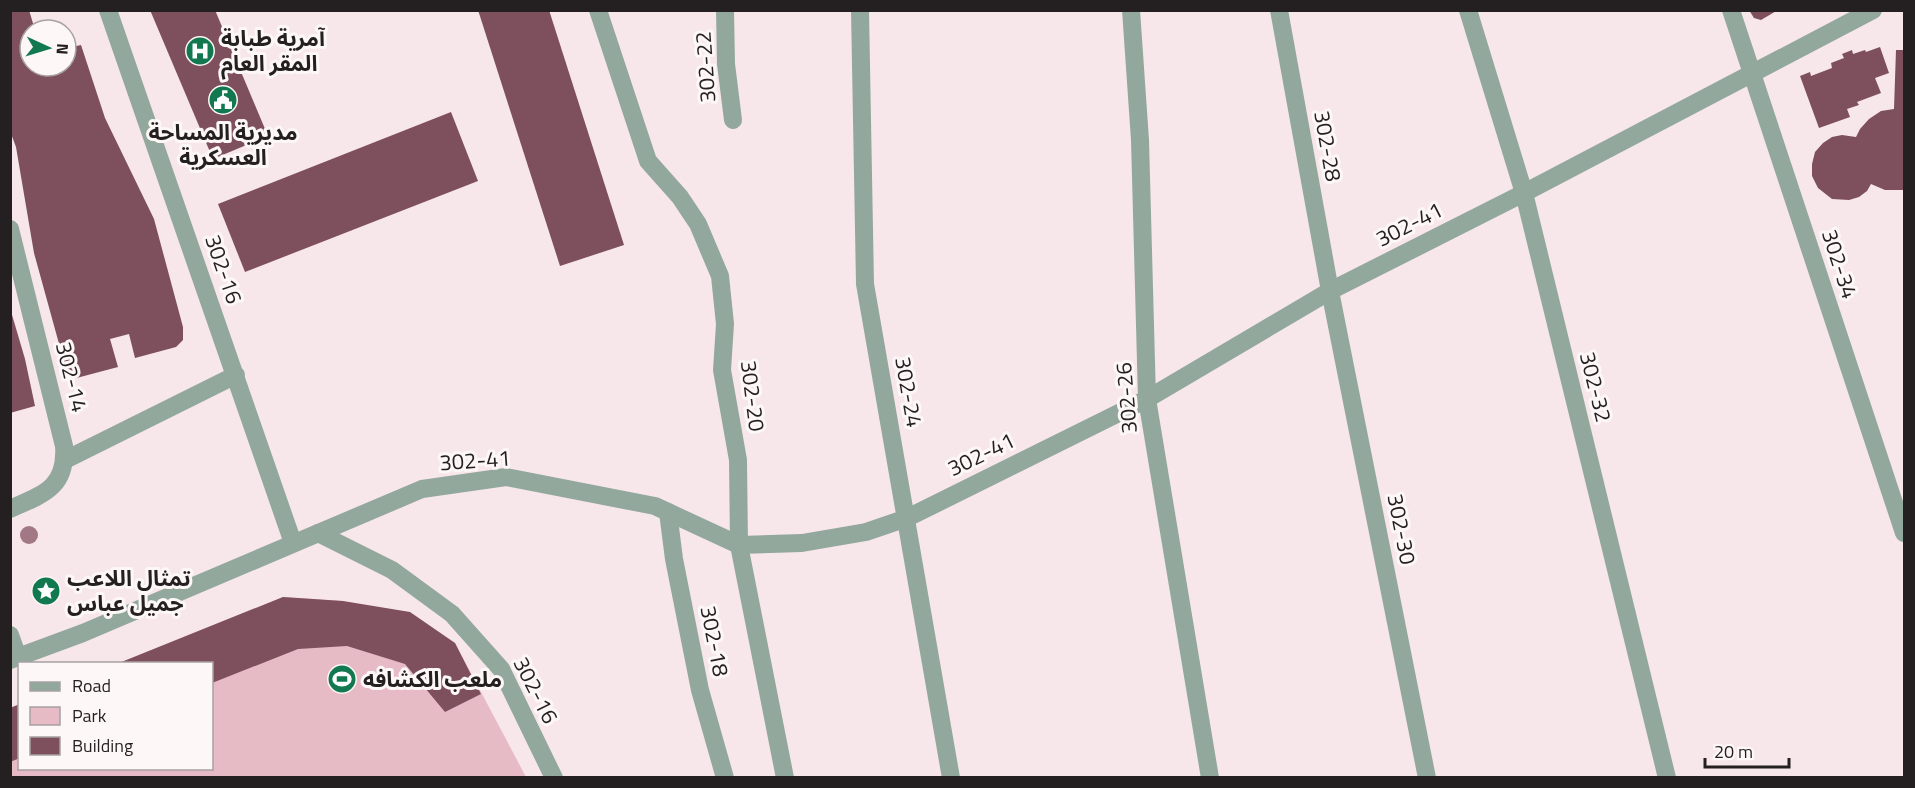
<svg xmlns="http://www.w3.org/2000/svg" width="1915" height="788" viewBox="0 0 1915 788" font-family="'Titillium Web','Noto Sans Arabic',sans-serif">
  <rect width="100%" height="100%" fill="#f7e7eb"/>
  <polygon fill="#e7bbc6" points="283,597 343,601 455,643 526,777 11,777 10,708 19,704 20,768 212,768 212,664 119,663"/>
  <g fill="#7e4f5c">
    <polygon points="10,10 29,10 35,30 30,30 30,66 66,66 66,28 72,47 81,45 105,118 154,219 183,327 183,340 176,347 135,358 129,334 110,339 118,367 69,380 34,253 16,147 10,131"/>
    <polygon points="150,10 215,10 268,136 213,159"/>
    <polygon points="478,10 549,10 624,245 560,266"/>
    <polygon points="1749,10 1778,10 1761,20 1754,18"/>
    <polygon points="1880,47 1889,73 1875,78 1881,93 1857,102 1859,105 1847,109 1850,117 1819,128 1800,76 1810,72 1811,76 1832,68 1831,63 1844,58 1842,54 1852,50 1853,54 1865,50 1866,52"/>
    <polygon points="1896,50 1904,50 1904,190 1885,190 1871,184 1867,191 1859,197 1849,200 1832,199 1818,188 1812,176 1812,164 1815,152 1823,143 1832,137 1842,135 1856,137 1860,129 1869,119 1881,111 1894,109"/>
    <polygon points="451,112 478,181 245,272 218,204"/>
    <polygon points="10,308 25,359 35,406 10,413"/>
    <polygon points="283,597 343,601 410,612 455,643 481,694 445,712 405,664 347,646 298,649 212,683 212,663 119,663"/>
    <polygon points="20,704 20,758 10,762 10,708"/>
  </g>
  <g fill="none" stroke-linecap="round" stroke-linejoin="round">
    <g stroke="#93a89c" stroke-width="18">
      <polyline points="108,10 293,543"/>
      <polyline points="598,10 648,161 680,197 698,224 720,276 725,324 722,370 738,460 739,545 785,778"/>
      <polyline points="725,10 726,64 733,120"/>
      <polyline points="860,10 865,284 951,778"/>
      <polyline points="1131,10 1140,140 1147,399 1210,778"/>
      <polyline points="1279,10 1330,291 1427,778"/>
      <polyline points="1468,10 1524,193 1667,778"/>
      <polyline points="1731,10 1904,533"/>
      <path d="M10,229L64,446C67,487 44,494 10,509"/>
      <polyline points="65,460 236,375"/>
      <polyline points="668,512 674,559 700,690 725,778"/>
      <polyline points="318,533 392,570 452,614 501,669 554,778"/>
      <polyline points="10,635 18,657"/>
      <polyline points="10,660 83,633 422,489 506,477 655,506 739,545 802,543 866,532 907,518 1147,399 1330,291 1524,193 1873,10"/>
    </g>
  </g>
  <circle fill="#a37886" cx="29" cy="535" r="9"/>
  <defs>
    <g id="hospital-disc" transform="scale(1.5)"><circle r="9.5" fill="#117850" stroke="#fef7f8"/><path d="M-5-5h3v3.5h4V-5h3V5h-3V1.5h-4V5h-3Z" fill="#fff"/></g>
    <g id="civic-disc" transform="scale(1.5)"><circle r="9.5" fill="#117850" stroke="#fef7f8"/><path d="M-.6-6.5H3V-4.5H.6V-3L4-1V1h2V6H-6V1h2V-1L-.6-3ZM-1.2 2.5V6h2.4V2.5Z" fill="#fff"/></g>
    <g id="sight-disc" transform="scale(1.5)"><circle r="9.5" fill="#117850" stroke="#fef7f8"/><path d="M0-6L1.8-2.2L6-1.7L2.9 1.2L3.7 5.4L0 3.3L-3.7 5.4L-2.9 1.2L-6-1.7L-1.8-2.2Z" fill="#fff"/></g>
    <g id="stadium-disc" transform="scale(1.5)"><circle r="9.5" fill="#117850" stroke="#fef7f8"/><path d="M0-5a6.5 5 0 1 0 0 10a6.5 5 0 1 0 0-10ZM-3.5-1.8h7v3.6h-7Z" fill="#fff"/></g>
  </defs>
  <g fill-rule="evenodd">
    <use href="#hospital-disc" x="200" y="51"/>
    <use href="#civic-disc" x="223" y="100"/>
    <use href="#sight-disc" x="46" y="591"/>
    <use href="#stadium-disc" x="342" y="679"/>
  </g>
  <g text-anchor="middle" dominant-baseline="central" stroke-width="6" stroke-linejoin="round" paint-order="stroke">
    <g font-size="22" font-weight="bold" fill="#241f20" stroke="#fef7f8" text-anchor="start">
      <text x="221" y="38">آمرية طبابة<tspan x="221" dy="25">المقر العام</tspan></text>
      <text x="223" y="132" text-anchor="middle">مديرية المساحة<tspan x="223" dy="25">العسكرية</tspan></text>
      <text x="67" y="578">تمثال اللاعب<tspan x="67" dy="25">جميل عباس</tspan></text>
      <text x="363" y="679">ملعب الكشافه</text>
    </g>
    <g font-size="22" fill="#241f20" stroke="#fef7f8">
      <text transform="translate(705 67) rotate(-94)">302-22</text>
      <text transform="translate(1328 146) rotate(80)">302-28</text>
      <text transform="translate(1409 224) rotate(-27)">302-41</text>
      <text transform="translate(1840 264) rotate(72)">302-34</text>
      <text transform="translate(224 269) rotate(71)">302-16</text>
      <text transform="translate(72 377) rotate(76)">302-14</text>
      <text transform="translate(1596 387) rotate(76)">302-32</text>
      <text transform="translate(909 392) rotate(80)">302-24</text>
      <text transform="translate(753 396) rotate(83)">302-20</text>
      <text transform="translate(1126 398) rotate(-95)">302-26</text>
      <text transform="translate(981 454) rotate(-26)">302-41</text>
      <text transform="translate(475 460) rotate(-4)">302-41</text>
      <text transform="translate(1402 529) rotate(79)">302-30</text>
      <text transform="translate(715 641) rotate(79)">302-18</text>
      <text transform="translate(536 690) rotate(63)">302-16</text>
    </g>
  </g>
  <rect width="1915" height="788" fill="none" stroke="#241f20" stroke-width="24"/>
  <rect x="18" y="662" width="195" height="108" fill="#fef7f8" stroke="#a7a1a2" stroke-width="1.5"/>
  <rect x="30" y="682" width="30" height="9" fill="#93a89c" stroke="#a7a1a2" stroke-width="1.5"/>
  <text x="72" y="692" font-size="18" fill="#241f20">Road</text>
  <rect x="30" y="707" width="30" height="18" fill="#e7bbc6" stroke="#a7a1a2" stroke-width="1.5"/>
  <text x="72" y="722" font-size="18" fill="#241f20">Park</text>
  <rect x="30" y="737" width="30" height="18" fill="#7e4f5c" stroke="#a7a1a2" stroke-width="1.5"/>
  <text x="72" y="752" font-size="18" fill="#241f20">Building</text>
  <g transform="translate(48 48) rotate(94)"><circle r="28" fill="#fef7f8" stroke="#a7a1a2" stroke-width="1.5"/>
  <path d="M0-4.5L10 22L0 15L-10 22Z" fill="#117850"/>
  <text y="-9" font-size="16" font-weight="bold" text-anchor="middle" fill="#241f20">N</text>
  </g>
  <path d="M1705 758v9h84v-9" fill="none" stroke="#241f20" stroke-width="3"/>
  <text x="1714" y="758" font-size="18" fill="#241f20" stroke="#fef7f8" stroke-width="4.5" paint-order="stroke">20 m</text>
</svg>
